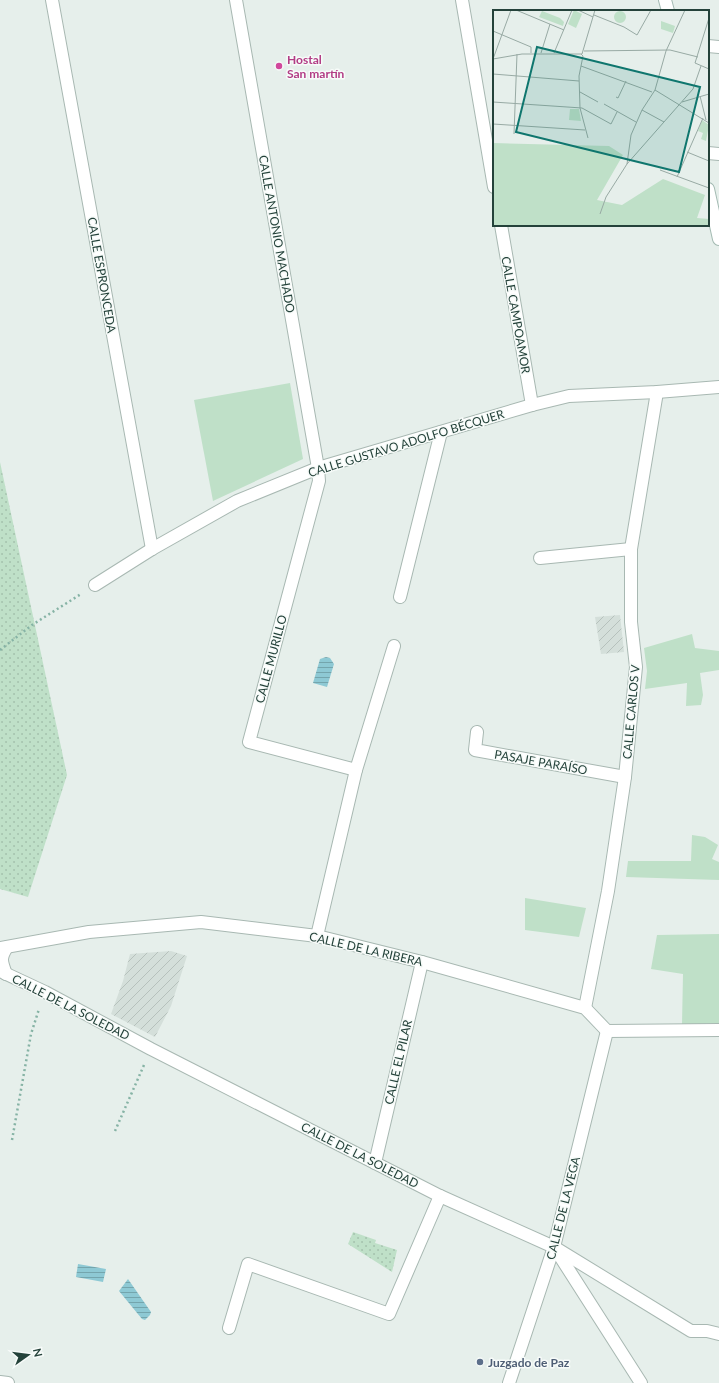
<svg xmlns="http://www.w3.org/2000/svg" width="719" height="1383" viewBox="0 0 719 1383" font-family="Lato,sans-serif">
  <defs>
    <pattern id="industrial-furrows" width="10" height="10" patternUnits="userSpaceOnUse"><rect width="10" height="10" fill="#d4dfda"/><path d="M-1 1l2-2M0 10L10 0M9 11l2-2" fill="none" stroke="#b6c1bc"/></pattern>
    <pattern id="park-dots" width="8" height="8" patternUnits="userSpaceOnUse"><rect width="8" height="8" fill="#bfe0c8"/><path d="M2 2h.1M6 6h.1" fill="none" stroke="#a4c1ad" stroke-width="1.8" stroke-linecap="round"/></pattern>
    <pattern id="water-rules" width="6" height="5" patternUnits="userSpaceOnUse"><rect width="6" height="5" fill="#8ec9d4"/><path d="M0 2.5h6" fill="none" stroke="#74a5ad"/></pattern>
  </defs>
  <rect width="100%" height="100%" fill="#e6efeb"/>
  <g fill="url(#industrial-furrows)">
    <polygon points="620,615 624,652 601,654 595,617"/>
    <polygon points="171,951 187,956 171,1006 155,1037 111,1014 123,981 130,954"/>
  </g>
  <g fill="#bfe0c8">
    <polygon points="290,383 303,459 213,501 194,400"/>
    <polygon points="692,634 695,648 719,651 719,670 700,673 703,695 701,705 686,706 687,683 645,689 647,671 644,648"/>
    <polygon points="692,835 705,837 718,845 712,859 719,862 719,880 626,877 628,861 691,861"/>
    <polygon points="525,898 586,908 579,937 525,930"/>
    <polygon points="719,934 719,1023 682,1025 683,974 651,969 657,935"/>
  </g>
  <g fill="url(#park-dots)">
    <polygon points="0,462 67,775 28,897 0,889"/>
    <polygon points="353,1232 376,1240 375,1243 397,1250 392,1272 348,1244"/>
  </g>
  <g fill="url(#water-rules)">
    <polygon points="326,657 330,658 334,664 327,687 313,683 320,659"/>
    <polygon points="78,1264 106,1269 103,1282 76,1277"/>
    <polygon points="128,1279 151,1312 150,1315 145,1320 142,1319 119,1291"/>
  </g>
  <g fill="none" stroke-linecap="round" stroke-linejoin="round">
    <g stroke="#a8b8b2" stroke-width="14">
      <polyline id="service" points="229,1328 248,1264 389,1314 440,1196"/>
    </g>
    <g stroke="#a8b8b2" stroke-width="14">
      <g id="minor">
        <polyline points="52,0 152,549"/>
        <polyline points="236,0 318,468 319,481 249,742 356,770"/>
        <polyline points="462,0 494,187"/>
        <polyline points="708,46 719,47"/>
        <polyline points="708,153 719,154"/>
        <polyline points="501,225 532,405"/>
        <polyline points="540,558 631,549"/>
        <polyline points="95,585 152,549 237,501 318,468 532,405 569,396 657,392 719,387"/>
        <polyline points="400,597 441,432"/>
        <polyline points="477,732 475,750 625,777"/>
        <polyline points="317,936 356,770 394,646"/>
        <polyline points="0,948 89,932 201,922 317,936 422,962 585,1008 607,1031 719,1030"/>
        <polyline points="0,971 45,992 151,1049 440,1196 554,1247 691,1331 707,1331 719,1334"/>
        <path d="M6,974C1,961 0,958 7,947"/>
        <polyline points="585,1008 608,891 625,777 636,667 631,622 631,549 657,392"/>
        <polyline points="375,1163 422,962"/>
        <polyline points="556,1250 641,1383"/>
        <polyline points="0,1382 8,1383"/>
        <polyline points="509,1383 554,1247 607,1031"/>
      </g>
    </g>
    <g stroke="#a4bbb3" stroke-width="14">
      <g id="secondary">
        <polyline points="665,0 668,11"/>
        <polyline points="708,189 719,239"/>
      </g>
    </g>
    <g stroke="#86b3a5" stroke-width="2.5" stroke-dasharray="2 3" stroke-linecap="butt">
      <polyline points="0,650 32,625 81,594"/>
      <polyline points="115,1131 144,1065"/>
      <polyline points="12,1140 31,1034 39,1009"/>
    </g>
    <use href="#service" stroke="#fff" stroke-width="12"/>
    <use href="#minor" stroke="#fff" stroke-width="12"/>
    <use href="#secondary" stroke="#fff" stroke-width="12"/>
  </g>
  <circle fill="#d1479c" stroke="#f7fbf9" stroke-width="1.5" cx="279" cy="66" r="4"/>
  <circle fill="#5c6f8a" stroke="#f7fbf9" stroke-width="1.5" cx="480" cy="1362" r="4"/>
  <g text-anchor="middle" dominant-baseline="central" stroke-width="3" stroke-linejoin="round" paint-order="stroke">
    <g font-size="12" font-weight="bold" fill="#b23c85" stroke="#f7fbf9" text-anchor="start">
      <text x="287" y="59">Hostal<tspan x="287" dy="14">San martín</tspan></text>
    </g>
    <g font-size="12" fill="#24423a" stroke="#f7fbf9">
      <text transform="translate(277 234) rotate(80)">CALLE ANTONIO MACHADO</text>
      <text transform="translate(102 275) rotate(80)">CALLE ESPRONCEDA</text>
      <text transform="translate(516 315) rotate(80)">CALLE CAMPOAMOR</text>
      <text transform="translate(406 443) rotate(-17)">CALLE GUSTAVO ADOLFO BÉCQUER</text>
      <text transform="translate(271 659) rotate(-75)">CALLE MURILLO</text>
      <text transform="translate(631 712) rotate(-85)">CALLE CARLOS V</text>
      <text transform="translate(541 762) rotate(10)">PASAJE PARAÍSO</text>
      <text transform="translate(366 949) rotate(13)">CALLE DE LA RIBERA</text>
      <text transform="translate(71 1007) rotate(27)">CALLE DE LA SOLEDAD</text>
      <text transform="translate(398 1062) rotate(-77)">CALLE EL PILAR</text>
      <text transform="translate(360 1155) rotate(27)">CALLE DE LA SOLEDAD</text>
      <text transform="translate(563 1208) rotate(-76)">CALLE DE LA VEGA</text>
    </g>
    <g font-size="12" font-weight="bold" fill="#4e5e75" stroke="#f7fbf9" text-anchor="start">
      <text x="488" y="1362">Juzgado de Paz</text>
    </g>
  </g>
  <g transform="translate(493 10)">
    <rect width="216" height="216" fill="#e6efeb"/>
    <path d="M81,0L89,4L83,18L75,14ZM121 7a6 6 0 1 1 12 0a6 6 0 1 1-12 0ZM49,1L67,8L71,12L70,16L46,7ZM168,11L182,16L180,23L168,19ZM77,99H86L88,111L76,110ZM209,110L216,115L213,131L208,129L210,123L205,121Z" fill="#bfe0c8"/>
    <path d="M0,133L116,136L130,145L104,190L129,195L170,169L212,185L204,208L216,209V216H0Z" fill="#bfe0c8"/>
    <path fill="none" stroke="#98aaa4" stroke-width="1" d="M23,0L71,20M85,0L100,7M101,5L131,17L144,25L158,0M216,8L202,53L216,59M0,21L38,37V43M91,41L177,40L205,47M48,43L57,14M61,43L79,0M88,44L90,46L86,66L87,98L95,128M0,49L18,0M0,49L29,44H89L102,0M88,56L159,82M0,64L86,71M162,80L216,113M87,82L105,92M207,86L213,110M123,87L125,88L133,71M0,92L89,98L118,114L124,102M189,92L216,84M111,94L143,112M149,100L171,112M0,114L92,120M21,124L24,44M194,142L216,151M134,154L138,125L149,100L162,80L173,41L192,0M167,160L216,178M184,167L210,108M107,204L113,187L134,154L200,79L208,56"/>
    <path fill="#0f766e" fill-opacity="0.15" stroke="#0f766e" stroke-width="2" d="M44,37L207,77L186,162L23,122Z"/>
    <rect width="216" height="216" fill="none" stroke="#24423a" stroke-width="2"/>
  </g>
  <g transform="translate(28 1355) rotate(76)" stroke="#f7fbf9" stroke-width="3" paint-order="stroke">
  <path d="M0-3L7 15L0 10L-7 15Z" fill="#24423a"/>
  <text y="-6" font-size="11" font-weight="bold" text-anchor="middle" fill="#24423a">N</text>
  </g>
</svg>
